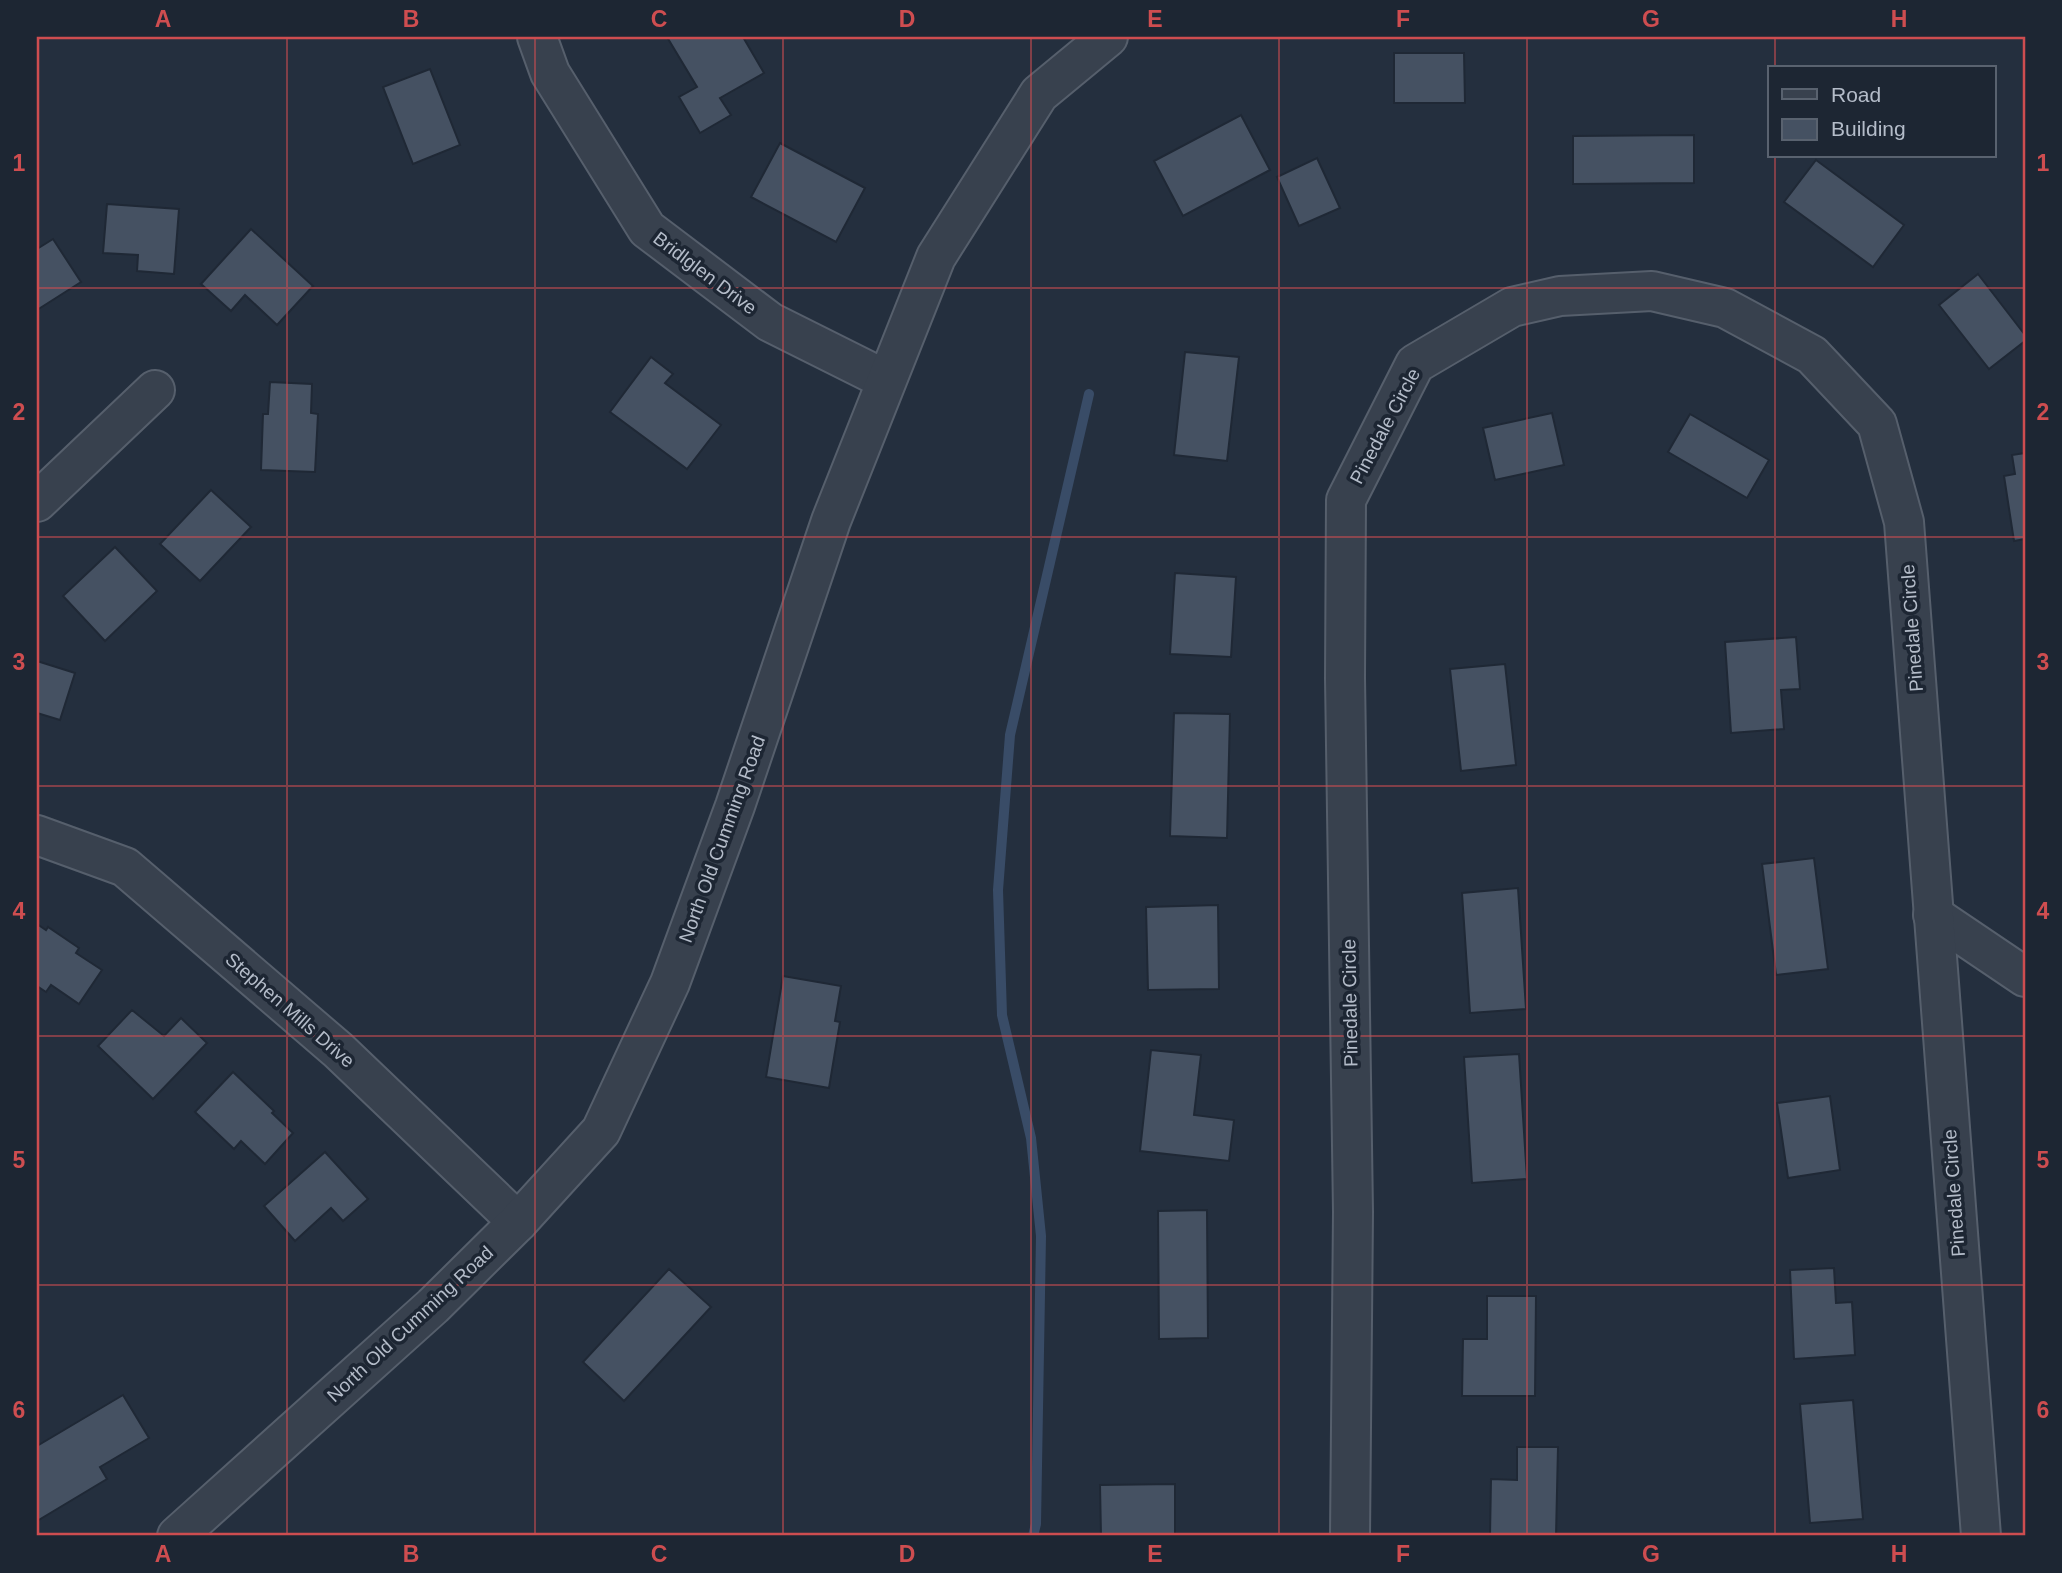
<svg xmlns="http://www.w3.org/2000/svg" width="2062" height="1573" viewBox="0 0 2062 1573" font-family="Helvetica,sans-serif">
  <rect width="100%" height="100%" fill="#242f3e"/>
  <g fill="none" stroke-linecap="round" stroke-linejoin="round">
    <polyline stroke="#394c67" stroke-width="10" points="1033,1536 1036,1524 1041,1236 1031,1138 1002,1015 998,890 1010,735 1089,394"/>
  </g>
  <g fill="#455162" stroke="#1f2835" stroke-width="2">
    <polygon points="667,37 743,37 764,73 720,98 731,115 700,133 679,97 697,87"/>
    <polygon points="1394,53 1464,53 1465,103 1394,103"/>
    <polygon points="430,69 460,145 413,164 383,87"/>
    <polygon points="1241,115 1270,170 1183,216 1154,161"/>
    <polygon points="1694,135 1694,183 1573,184 1573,136"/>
    <polygon points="780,143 865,188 836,242 751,197"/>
    <polygon points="1317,158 1340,208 1299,226 1277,177"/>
    <polygon points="1816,160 1904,225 1873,267 1784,202"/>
    <polygon points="107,204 179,209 174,274 137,271 138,255 103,253"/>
    <polygon points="251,229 313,286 277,325 245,295 231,311 201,284"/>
    <polygon points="53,239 81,282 37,310 37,249"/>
    <polygon points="1978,274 2025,335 2025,341 1989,369 1939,305"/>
    <polygon points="1185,352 1239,357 1227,461 1174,455"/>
    <polygon points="651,357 673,374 665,383 721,425 687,469 610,412"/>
    <polygon points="270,382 312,384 311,413 318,414 315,472 261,470 263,414 268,414"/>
    <polygon points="1552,413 1564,465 1495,480 1483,428"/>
    <polygon points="1690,414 1769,460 1747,498 1668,452"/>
    <polygon points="2025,453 2025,539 2014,541 2004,476 2015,474 2012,455"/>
    <polygon points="211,490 251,527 200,581 160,544"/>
    <polygon points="115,547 157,591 105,641 63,596"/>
    <polygon points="1175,573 1236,577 1231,657 1170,654"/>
    <polygon points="1796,637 1800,689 1781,690 1784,729 1731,733 1725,642"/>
    <polygon points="37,661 75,673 60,720 37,713"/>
    <polygon points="1505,664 1516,765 1461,771 1450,669"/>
    <polygon points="1174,713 1230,714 1227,838 1170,836"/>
    <polygon points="1814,858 1828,969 1776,975 1762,864"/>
    <polygon points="1518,888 1526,1009 1470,1013 1462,893"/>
    <polygon points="1218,905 1219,989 1148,990 1146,907"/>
    <polygon points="37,924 46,930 48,927 79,948 76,953 102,970 79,1004 51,985 46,992 37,986"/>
    <polygon points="783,976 841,986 835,1021 840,1022 829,1088 766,1077"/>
    <polygon points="132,1010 164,1036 181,1018 207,1043 153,1099 98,1046"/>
    <polygon points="1151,1050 1201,1055 1194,1115 1234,1120 1229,1161 1140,1151"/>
    <polygon points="1519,1054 1527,1179 1472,1183 1464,1057"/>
    <polygon points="233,1072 274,1111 272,1113 293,1133 265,1164 241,1141 234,1149 195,1112"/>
    <polygon points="1830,1096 1840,1170 1788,1178 1777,1103"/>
    <polygon points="325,1152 368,1199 343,1221 331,1208 295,1241 264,1206"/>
    <polygon points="1207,1210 1208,1338 1159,1339 1158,1211"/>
    <polygon points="1834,1268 1836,1303 1852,1302 1855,1355 1794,1359 1790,1270"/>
    <polygon points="669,1269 711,1307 624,1401 583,1362"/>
    <polygon points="1487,1296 1536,1296 1535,1396 1462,1396 1463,1339 1487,1339"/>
    <polygon points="123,1395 149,1438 100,1467 107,1479 37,1521 37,1446"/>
    <polygon points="1853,1400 1863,1519 1810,1523 1800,1404"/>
    <polygon points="1517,1447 1558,1447 1556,1536 1490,1536 1491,1479 1517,1480"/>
    <polygon points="1175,1484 1175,1536 1101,1536 1100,1485"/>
  </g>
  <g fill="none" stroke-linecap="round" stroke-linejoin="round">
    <g stroke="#565f6c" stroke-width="42">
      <g id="minor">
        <polyline points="537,37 550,73 647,229 770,322 886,380"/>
        <polyline points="37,502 155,390"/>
        <polyline points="37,835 125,867 338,1050 518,1222"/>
        <polyline points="1933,915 2025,977"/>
        <polyline points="177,1536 433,1306 518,1222 601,1131 670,983 735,806 831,521 936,257 1039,94 1108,37"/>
        <polyline points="1350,1536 1353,1212 1345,678 1346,500 1415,364 1512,307 1560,296 1652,291 1725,308 1812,355 1877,424 1904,522 1981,1536"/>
      </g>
    </g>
    <use href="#minor" stroke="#38414e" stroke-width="38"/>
  </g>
  <path fill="none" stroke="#ce4d50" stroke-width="2" stroke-opacity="0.55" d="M287,37V1536M535,37V1536M783,37V1536M1031,37V1536M1279,37V1536M1527,37V1536M1775,37V68M1775,156V1536M37,288H2025M37,537H2025M37,786H2025M37,1036H2025M37,1285H2025"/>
  <g text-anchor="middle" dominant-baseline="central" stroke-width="7" stroke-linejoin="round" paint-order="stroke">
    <g font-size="19" fill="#b4bcc9" stroke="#1d2633">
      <text transform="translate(705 273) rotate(37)">Bridlglen Drive</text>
      <text transform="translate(1385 426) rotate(-62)">Pinedale Circle</text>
      <text transform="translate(1912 628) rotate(-94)">Pinedale Circle</text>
      <text transform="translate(722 839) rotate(-70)">North Old Cumming Road</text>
      <text transform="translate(1350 1003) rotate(-91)">Pinedale Circle</text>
      <text transform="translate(290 1010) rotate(41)">Stephen Mills Drive</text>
      <text transform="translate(1954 1193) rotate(-94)">Pinedale Circle</text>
      <text transform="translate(410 1324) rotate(-43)">North Old Cumming Road</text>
    </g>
  </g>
  <rect width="2062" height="1573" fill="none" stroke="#1d2633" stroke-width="77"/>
  <rect x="1768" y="66" width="228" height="91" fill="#1d2633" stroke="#59626f" stroke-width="2"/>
  <rect x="1782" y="89" width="35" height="10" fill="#38414e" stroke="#59626f" stroke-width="2"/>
  <text x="1831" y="102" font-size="21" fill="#b4bcc9">Road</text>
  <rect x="1782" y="119" width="35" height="21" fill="#455162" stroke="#59626f" stroke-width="2"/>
  <text x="1831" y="136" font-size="21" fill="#b4bcc9">Building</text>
  <rect x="38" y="38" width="1986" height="1496" fill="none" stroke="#ce4d50" stroke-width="2.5"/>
  <g font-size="23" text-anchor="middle" font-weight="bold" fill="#ce4d50">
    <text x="163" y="27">A</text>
    <text x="411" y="27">B</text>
    <text x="659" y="27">C</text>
    <text x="907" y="27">D</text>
    <text x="1155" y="27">E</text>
    <text x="1403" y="27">F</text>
    <text x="1651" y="27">G</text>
    <text x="1899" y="27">H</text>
    <text x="19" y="171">1</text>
    <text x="2043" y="171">1</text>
    <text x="19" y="420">2</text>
    <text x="2043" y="420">2</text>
    <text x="19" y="670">3</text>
    <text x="2043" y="670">3</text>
    <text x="19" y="919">4</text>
    <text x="2043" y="919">4</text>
    <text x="19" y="1168">5</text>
    <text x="2043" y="1168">5</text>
    <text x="19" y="1418">6</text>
    <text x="2043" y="1418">6</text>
    <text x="163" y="1562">A</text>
    <text x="411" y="1562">B</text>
    <text x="659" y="1562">C</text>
    <text x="907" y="1562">D</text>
    <text x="1155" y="1562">E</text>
    <text x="1403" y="1562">F</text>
    <text x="1651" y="1562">G</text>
    <text x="1899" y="1562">H</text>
  </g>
</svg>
